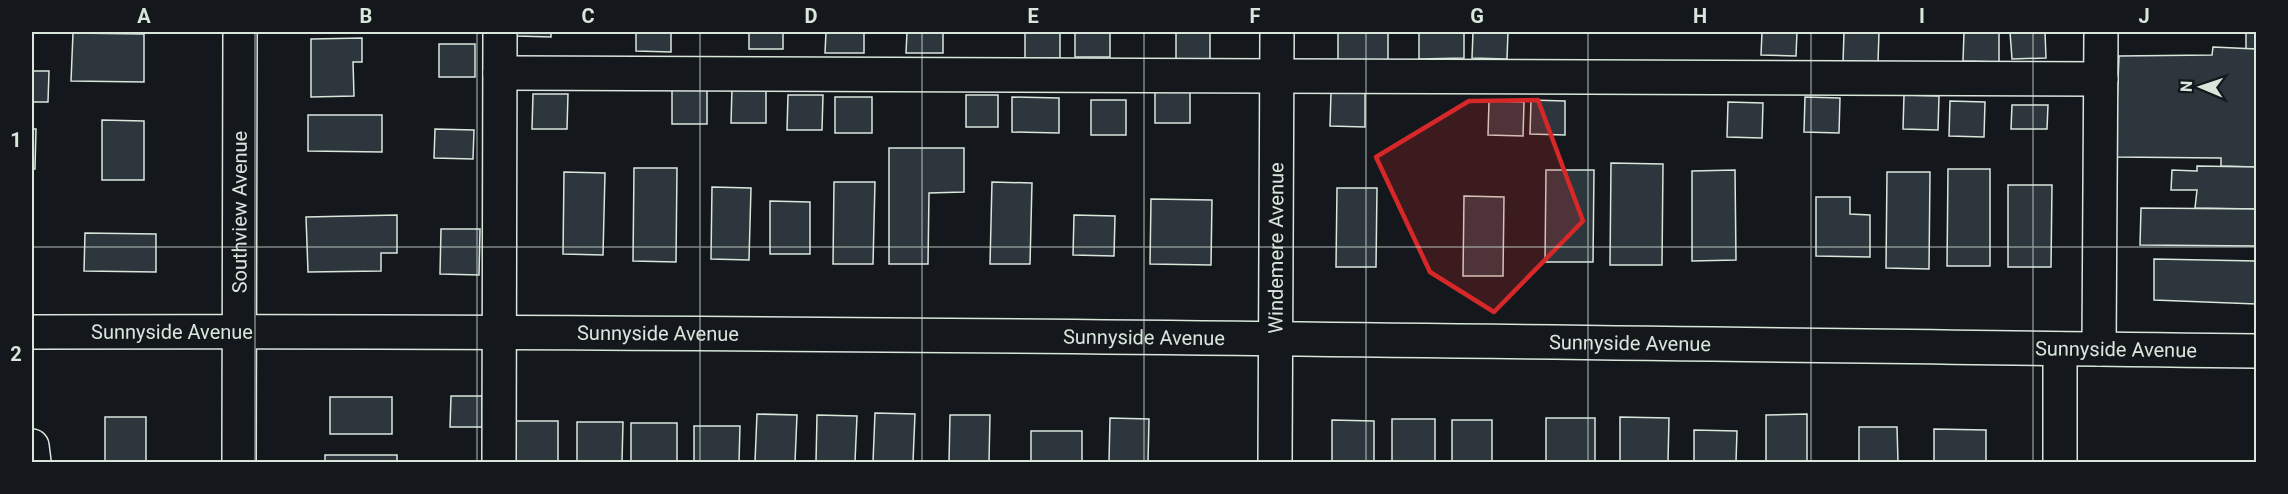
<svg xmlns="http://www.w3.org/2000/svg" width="2288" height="494" viewBox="0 0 2288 494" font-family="Roboto,sans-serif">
  <rect width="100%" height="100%" fill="#14181c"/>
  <g fill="#2c363c" stroke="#d8e6dc" stroke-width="1.5">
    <polygon points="516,32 551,32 551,37 516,36"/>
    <polygon points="636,32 671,32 671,52 636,51"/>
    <rect x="749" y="32" width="34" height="17"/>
    <polygon points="826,32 864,32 864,53 825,53"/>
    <polygon points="907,32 943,32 943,53 906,53"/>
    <rect x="1025" y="32" width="35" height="26"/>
    <rect x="1075" y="32" width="35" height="25"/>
    <rect x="1176" y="32" width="34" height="31"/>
    <rect x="1338" y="32" width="50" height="31"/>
    <polygon points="1419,32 1464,32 1464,58 1419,59"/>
    <polygon points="1473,32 1508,32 1507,59 1472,58"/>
    <polygon points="1762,32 1797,32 1796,56 1761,55"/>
    <polygon points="1844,32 1879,32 1878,63 1843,63"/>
    <polygon points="1964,32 1999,32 1999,62 1963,61"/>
    <polygon points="2010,32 2045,32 2046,58 2012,59"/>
    <rect x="2246" y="32" width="10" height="17"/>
    <polygon points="73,33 144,34 144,82 71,81"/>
    <polygon points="362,38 362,62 353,62 354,96 311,97 311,39"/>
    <rect x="439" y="44" width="36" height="33"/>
    <polygon points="2213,47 2256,49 2256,167 2221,166 2221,158 2115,157 2119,56 2212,55"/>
    <polygon points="32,71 49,71 48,102 32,102"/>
    <polygon points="732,88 766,89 766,123 731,123"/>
    <polygon points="1155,88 1190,89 1190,123 1155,123"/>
    <rect x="672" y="89" width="35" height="35"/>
    <polygon points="1331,92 1365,93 1365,127 1330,126"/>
    <polygon points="533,94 568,94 567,129 532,129"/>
    <polygon points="788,95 823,95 822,130 787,130"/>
    <rect x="966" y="95" width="32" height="32"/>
    <polygon points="1904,95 1939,96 1938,130 1903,129"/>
    <rect x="835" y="97" width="37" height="36"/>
    <polygon points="1012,97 1059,98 1059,133 1012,132"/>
    <polygon points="1805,97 1840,98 1839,133 1804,132"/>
    <rect x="1091" y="100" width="35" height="35"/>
    <polygon points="1531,100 1565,101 1565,135 1530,134"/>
    <polygon points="1489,101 1524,102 1523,136 1488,135"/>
    <polygon points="1950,101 1985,102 1984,137 1949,136"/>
    <polygon points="1728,102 1763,103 1762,138 1727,137"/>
    <polygon points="2012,105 2048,105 2047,129 2011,129"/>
    <polygon points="308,115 382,115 382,152 308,151"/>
    <polygon points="102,120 144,121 144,180 102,180"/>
    <polygon points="32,129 36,129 35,169 32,169"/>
    <polygon points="435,129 474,130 473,159 434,158"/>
    <polygon points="889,148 964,148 964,192 929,193 928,264 889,264"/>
    <polygon points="1611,163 1663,164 1662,265 1610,265"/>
    <polygon points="2197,166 2256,167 2256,209 2195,208 2197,190 2171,190 2172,170 2197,171"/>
    <polygon points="634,168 677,168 676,262 633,261"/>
    <polygon points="1948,169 1990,169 1990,266 1947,266"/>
    <polygon points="1546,170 1594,170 1593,262 1545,262"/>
    <polygon points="1735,170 1736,260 1692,261 1692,171"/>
    <polygon points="564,172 605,173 603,255 563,254"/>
    <polygon points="1887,172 1930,172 1929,269 1886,268"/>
    <polygon points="834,182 875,182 873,264 833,264"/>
    <polygon points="992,182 1032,183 1030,264 990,264"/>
    <polygon points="2008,185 2052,185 2051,267 2008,267"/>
    <polygon points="712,187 751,188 749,260 711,259"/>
    <polygon points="1337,188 1377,188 1376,267 1336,267"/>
    <polygon points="1464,196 1504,197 1503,276 1463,276"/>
    <polygon points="1816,197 1850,197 1850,214 1870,215 1870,257 1816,256"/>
    <polygon points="1151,199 1212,200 1211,265 1150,264"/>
    <polygon points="770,201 810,202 810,254 770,254"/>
    <polygon points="2141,208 2256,209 2256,246 2140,245"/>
    <polygon points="397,215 397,253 381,253 381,271 308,272 306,217"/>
    <polygon points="1074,215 1115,216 1114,256 1073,255"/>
    <polygon points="441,229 480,229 479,275 440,274"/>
    <polygon points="85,233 156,234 156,272 84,271"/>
    <polygon points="2154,259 2256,261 2256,304 2154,300"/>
    <polygon points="451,396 482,396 482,427 450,427"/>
    <rect x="330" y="397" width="62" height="37"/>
    <polygon points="875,413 915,414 913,462 873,462"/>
    <polygon points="757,414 797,415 795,462 755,462"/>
    <polygon points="1807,414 1807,462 1766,462 1766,415"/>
    <polygon points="817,415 857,416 855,462 816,462"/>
    <polygon points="950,415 990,415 989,462 949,462"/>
    <rect x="105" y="417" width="41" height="45"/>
    <polygon points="1620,417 1669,418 1668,462 1620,462"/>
    <polygon points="1110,418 1149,419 1148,462 1109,462"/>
    <rect x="1546" y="418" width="49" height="44"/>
    <rect x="1392" y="419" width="43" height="43"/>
    <polygon points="1332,420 1374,421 1374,462 1332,462"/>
    <rect x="1452" y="420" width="40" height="42"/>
    <polygon points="513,421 558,421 558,462 512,462"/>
    <polygon points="577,422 623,422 622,462 577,462"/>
    <rect x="631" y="423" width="46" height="39"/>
    <polygon points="694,426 740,426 739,462 694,462"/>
    <polygon points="1859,427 1897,427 1898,462 1859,462"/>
    <polygon points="1934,429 1986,430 1986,462 1934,462"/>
    <polygon points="1694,430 1737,431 1736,462 1694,462"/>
    <rect x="1031" y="431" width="51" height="31"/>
    <rect x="325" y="455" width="72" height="7"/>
    <polygon points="2096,461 2256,462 2096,462"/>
  </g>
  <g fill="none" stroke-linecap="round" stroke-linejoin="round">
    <g stroke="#d8e6dc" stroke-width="36">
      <g id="minor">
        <polyline points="500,73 2101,79"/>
        <path id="s1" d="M32,332C773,330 1515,342 2256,351"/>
        <polyline points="2099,349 2101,32"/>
        <polyline points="32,446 34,462"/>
        <path id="s2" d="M239,462L240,32"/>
        <polyline points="499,462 500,32"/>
        <path id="s3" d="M1275,462L1277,32"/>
        <polyline points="2060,462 2060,349"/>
      </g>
    </g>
    <use href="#minor" stroke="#14181c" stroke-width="33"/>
  </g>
  <path fill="#d62828" fill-opacity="0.2" stroke="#d62828" stroke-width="4.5" stroke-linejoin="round" d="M1538,100L1583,221L1494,312L1430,272L1376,157L1469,101Z"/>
  <path fill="none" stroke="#d8e6dc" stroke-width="1.5" stroke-opacity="0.55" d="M255,32V462M477,32V462M700,32V462M922,32V462M1144,32V462M1366,32V462M1588,32V462M1811,32V462M2033,32V462M32,247H2256"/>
  <g text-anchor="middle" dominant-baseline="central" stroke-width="4.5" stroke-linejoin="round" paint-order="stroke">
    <g font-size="20" fill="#d8e6dc" stroke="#14181c">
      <text stroke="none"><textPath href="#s2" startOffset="250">Southview Avenue</textPath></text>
      <text stroke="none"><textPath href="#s3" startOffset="214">Windemere Avenue</textPath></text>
      <text stroke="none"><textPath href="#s1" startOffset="140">Sunnyside Avenue</textPath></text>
      <text stroke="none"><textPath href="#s1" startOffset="626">Sunnyside Avenue</textPath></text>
      <text stroke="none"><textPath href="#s1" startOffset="1112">Sunnyside Avenue</textPath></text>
      <text stroke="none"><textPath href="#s1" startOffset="1598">Sunnyside Avenue</textPath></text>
      <text stroke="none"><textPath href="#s1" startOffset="2084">Sunnyside Avenue</textPath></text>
    </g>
  </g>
  <rect width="2288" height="494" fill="none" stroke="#14181c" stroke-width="66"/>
  <g transform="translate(2201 87) rotate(272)" stroke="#14181c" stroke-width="4.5" paint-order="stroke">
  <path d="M0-4.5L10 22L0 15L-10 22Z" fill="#d8e6dc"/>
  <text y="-9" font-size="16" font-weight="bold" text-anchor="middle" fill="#d8e6dc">N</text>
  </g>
  <rect x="33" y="33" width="2222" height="428" fill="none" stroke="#d8e6dc" stroke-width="2"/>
  <g font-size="20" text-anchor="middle" font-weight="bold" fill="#d8e6dc">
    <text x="144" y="23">A</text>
    <text x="366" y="23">B</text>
    <text x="588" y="23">C</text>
    <text x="811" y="23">D</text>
    <text x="1033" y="23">E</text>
    <text x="1255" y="23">F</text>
    <text x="1477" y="23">G</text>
    <text x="1700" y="23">H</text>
    <text x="1922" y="23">I</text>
    <text x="2144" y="23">J</text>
    <text x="16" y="147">1</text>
    <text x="16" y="361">2</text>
  </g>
</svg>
